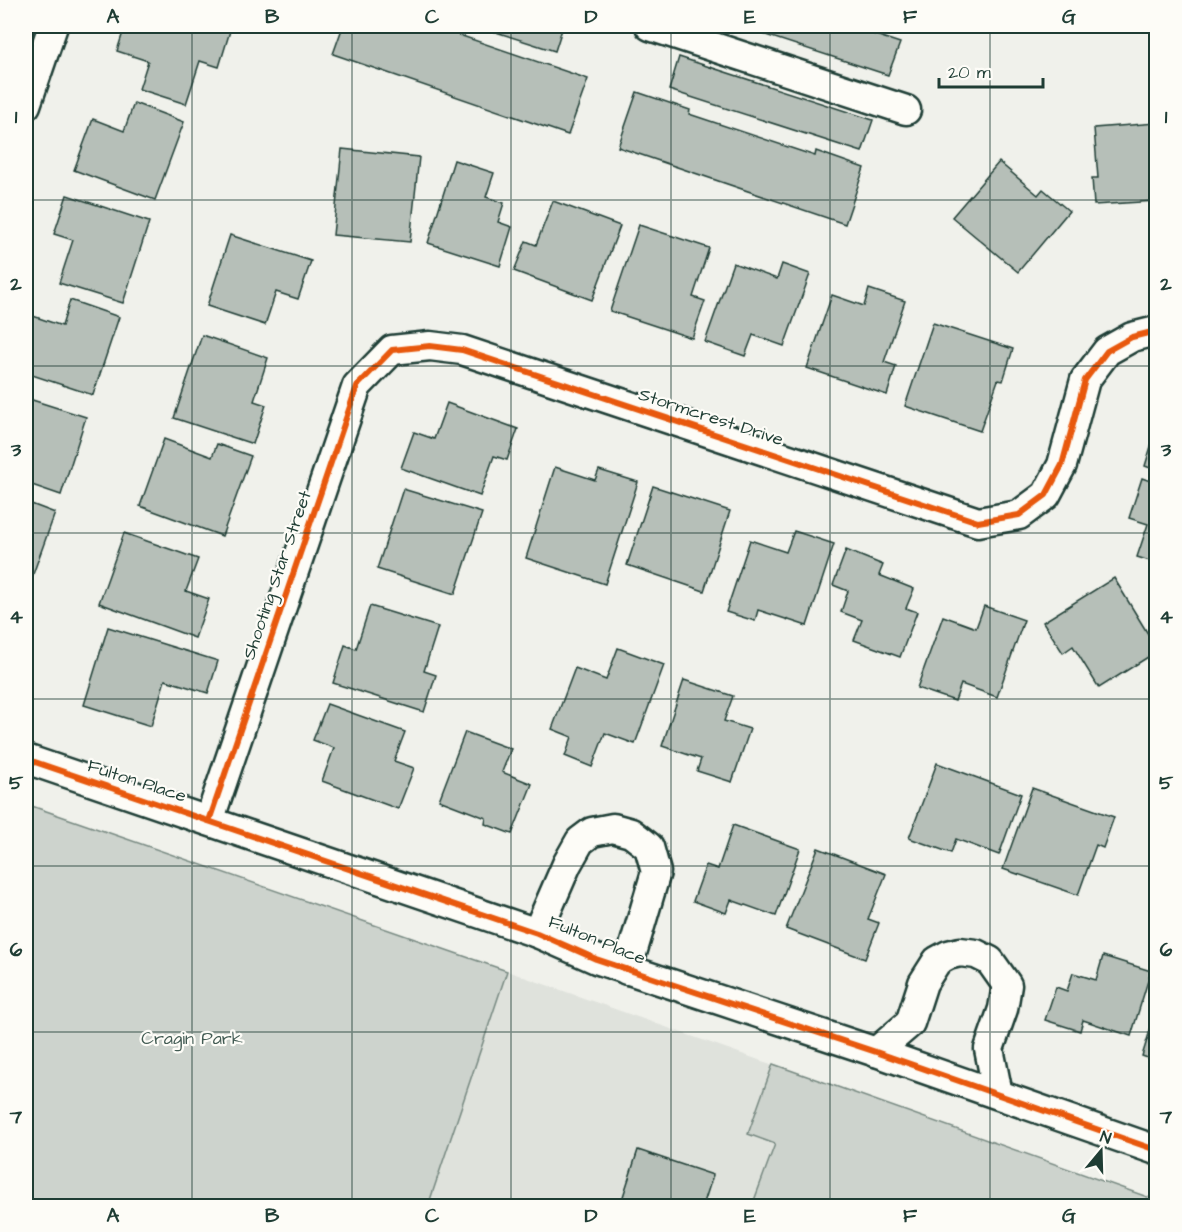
<svg xmlns="http://www.w3.org/2000/svg" width="1182" height="1232" viewBox="0 0 1182 1232" font-family="'Architects Daughter',sans-serif">
  <rect width="100%" height="100%" fill="#f0f1eb"/>
  <filter id="ink" filterUnits="userSpaceOnUse"><feTurbulence type="fractalNoise" baseFrequency=".0167" numOctaves="2"/><feDisplacementMap in="SourceGraphic" scale="12" xChannelSelector="R" yChannelSelector="G"/><feConvolveMatrix kernelMatrix="1 2 1 2 8 2 1 2 1" color-interpolation-filters="sRGB"/></filter>
  <g filter="url(#ink)">
    <polygon fill="#dfe2dc" points="507,971 1156,1200 1156,1206 428,1206"/>
    <g fill="#cdd3cd" stroke="#768880" stroke-width="1.5">
      <polygon points="26,804 507,971 428,1206 26,1206"/>
      <polygon points="773,1064 1156,1200 1156,1206 752,1206 775,1144 748,1134"/>
    </g>
    <g fill="#b6bfb8" stroke="#1f3d34" stroke-width="1.5">
      <polygon points="125,26 215,26 230,31 219,67 200,61 186,104 139,89 148,61 117,51"/>
      <polygon points="343,26 433,26 588,79 568,135 333,54"/>
      <polygon points="477,26 563,26 555,51"/>
      <polygon points="738,26 848,26 900,43 888,75"/>
      <polygon points="900,26 927,26 924,34"/>
      <polygon points="679,57 873,120 862,152 669,90"/>
      <polygon points="637,92 690,110 689,114 815,156 816,151 864,168 845,224 618,147"/>
      <polygon points="134,103 184,122 155,200 74,170 93,119 124,131"/>
      <polygon points="1156,123 1156,201 1094,205 1092,178 1098,178 1094,128"/>
      <polygon points="342,149 419,157 410,242 333,235"/>
      <polygon points="454,160 494,173 486,197 504,203 498,222 512,227 500,266 428,243"/>
      <polygon points="999,162 1038,195 1043,189 1069,211 1018,272 952,217"/>
      <polygon points="67,195 149,222 123,303 59,283 73,240 54,234"/>
      <polygon points="553,201 620,226 592,300 514,271 526,241 536,245"/>
      <polygon points="639,225 709,248 693,297 705,301 692,338 610,311"/>
      <polygon points="230,235 311,261 298,299 276,292 265,325 207,306"/>
      <polygon points="733,263 777,279 782,264 810,274 784,346 753,335 745,356 705,342"/>
      <polygon points="869,289 905,301 884,362 896,366 887,395 807,368 832,295 864,306"/>
      <polygon points="70,300 119,317 93,395 26,373 26,330 30,315 62,326"/>
      <polygon points="933,323 1013,349 1003,381 998,380 980,431 905,406"/>
      <polygon points="202,335 268,358 254,401 266,405 253,444 174,418"/>
      <polygon points="26,398 86,417 61,495 26,483"/>
      <polygon points="447,403 518,429 507,460 494,456 480,496 401,468 414,432 434,439"/>
      <polygon points="1156,430 1156,470 1145,466"/>
      <polygon points="164,439 212,457 217,444 251,456 222,536 140,506"/>
      <polygon points="555,467 595,480 599,470 638,482 605,584 526,558"/>
      <polygon points="1142,478 1156,483 1156,563 1137,557 1148,524 1129,518"/>
      <polygon points="653,486 730,511 704,591 627,565"/>
      <polygon points="403,489 482,513 455,594 377,569"/>
      <polygon points="26,502 55,513 27,591 26,590"/>
      <polygon points="794,531 834,544 807,626 758,610 755,621 726,612 750,540 786,552"/>
      <polygon points="124,533 198,559 186,591 209,599 195,638 99,603"/>
      <polygon points="846,550 883,565 879,575 914,589 906,608 917,612 900,657 854,640 862,620 841,612 848,591 833,585"/>
      <polygon points="1114,578 1156,647 1156,652 1099,688 1073,646 1063,653 1043,622"/>
      <polygon points="370,606 438,627 424,671 436,675 424,712 333,683 345,645 356,649"/>
      <polygon points="984,606 1024,620 997,697 961,684 955,701 917,688 943,616 976,628"/>
      <polygon points="108,627 218,661 208,693 165,680 151,726 84,705"/>
      <polygon points="618,648 664,665 635,744 605,733 592,767 565,756 572,737 552,729 575,668 606,680"/>
      <polygon points="684,680 733,696 724,721 750,729 732,782 697,771 701,759 662,746"/>
      <polygon points="327,704 405,732 394,761 414,768 398,809 322,781 334,748 313,740"/>
      <polygon points="465,732 511,749 502,772 532,784 512,834 485,824 486,818 439,800"/>
      <polygon points="937,763 1021,794 999,855 956,839 951,853 909,838"/>
      <polygon points="1032,788 1114,817 1103,848 1096,845 1078,895 1003,869"/>
      <polygon points="733,825 800,849 776,916 731,900 726,913 693,901 706,865 718,869"/>
      <polygon points="818,848 886,874 868,919 879,923 865,959 786,929"/>
      <polygon points="1103,956 1151,971 1131,1036 1083,1020 1080,1031 1045,1020 1056,987 1067,991 1073,973 1096,980"/>
      <polygon points="1152,1024 1156,1026 1156,1061 1142,1056"/>
      <polygon points="638,1150 713,1175 703,1206 620,1206"/>
    </g>
    <g fill="none" stroke-linecap="round" stroke-linejoin="round">
      <g stroke="#1f3d34" stroke-width="33">
        <g id="minor">
          <polyline points="650,26 906,110"/>
          <polyline points="26,105 53,26"/>
          <polyline points="26,759 537,933 596,959 876,1052 1156,1150"/>
          <polyline points="209,821 357,386 392,350 430,346 462,350 978,522 1019,515 1046,495 1062,465 1085,380 1107,351 1132,337 1156,331"/>
          <polyline points="537,933 567,864 580,841 592,832 613,828 631,833 649,847 656,872 627,970"/>
          <polyline points="876,1052 910,1023 923,983 937,961 948,955 960,952 976,954 990,961 1007,985 1003,1009 989,1049 998,1094"/>
        </g>
      </g>
      <use href="#minor" stroke="#fdfcf7" stroke-width="28"/>
      <g stroke="#fdfcf7" stroke-width="10">
        <g id="cycleway">
          <polyline points="26,759 537,933 596,959 876,1052 1156,1150"/>
          <polyline points="209,821 357,386 392,350 430,346 462,350 978,522 1019,515 1046,495 1062,465 1085,380 1107,351 1132,337 1156,331"/>
        </g>
      </g>
      <use href="#cycleway" stroke="#e8590c" stroke-width="6"/>
    </g>
  </g>
  <path fill="none" stroke="#1f3d34" stroke-width="1.5" stroke-opacity="0.55" d="M192,26V1206M352,26V1206M511,26V1206M671,26V1206M830,26V1206M990,26V1206M26,200H1156M26,366H1156M26,533H1156M26,699H1156M26,866H1156M26,1032H1156"/>
  <g text-anchor="middle" dominant-baseline="central" stroke-width="4.5" stroke-linejoin="round" paint-order="stroke">
    <g font-size="18" fill="#1f3d34" stroke="#fdfcf7">
      <text transform="translate(711 417) rotate(18)">Stormcrest Drive</text>
      <text transform="translate(277 575) rotate(-71)">Shooting Star Street</text>
      <text transform="translate(137 781) rotate(18)">Fulton Place</text>
      <text transform="translate(597 940) rotate(22)">Fulton Place</text>
    </g>
    <g font-size="18" fill="#425b53" stroke="#fdfcf7">
      <text x="192" y="1038">Cragin Park</text>
    </g>
  </g>
  <rect width="1182" height="1232" fill="none" stroke="#fdfcf7" stroke-width="66"/>
  <g transform="translate(1101 1151) rotate(19)" stroke="#fdfcf7" stroke-width="4.5" paint-order="stroke">
  <path d="M0-4.5L10 22L0 15L-10 22Z" fill="#1f3d34"/>
  <text y="-9" font-size="16" font-weight="bold" text-anchor="middle" fill="#1f3d34">N</text>
  </g>
  <path d="M939 78v9h104v-9" fill="none" stroke="#1f3d34" stroke-width="3"/>
  <text x="948" y="78" font-size="18" fill="#1f3d34" stroke="#fdfcf7" stroke-width="4.5" paint-order="stroke">20 m</text>
  <rect x="33" y="33" width="1116" height="1166" fill="none" stroke="#1f3d34" stroke-width="2"/>
  <g font-size="20" text-anchor="middle" font-weight="bold" fill="#1f3d34">
    <text x="113" y="23">A</text>
    <text x="272" y="23">B</text>
    <text x="432" y="23">C</text>
    <text x="591" y="23">D</text>
    <text x="750" y="23">E</text>
    <text x="910" y="23">F</text>
    <text x="1069" y="23">G</text>
    <text x="16" y="123">1</text>
    <text x="1166" y="123">1</text>
    <text x="16" y="290">2</text>
    <text x="1166" y="290">2</text>
    <text x="16" y="456">3</text>
    <text x="1166" y="456">3</text>
    <text x="16" y="623">4</text>
    <text x="1166" y="623">4</text>
    <text x="16" y="789">5</text>
    <text x="1166" y="789">5</text>
    <text x="16" y="956">6</text>
    <text x="1166" y="956">6</text>
    <text x="16" y="1123">7</text>
    <text x="1166" y="1123">7</text>
    <text x="113" y="1222">A</text>
    <text x="272" y="1222">B</text>
    <text x="432" y="1222">C</text>
    <text x="591" y="1222">D</text>
    <text x="750" y="1222">E</text>
    <text x="910" y="1222">F</text>
    <text x="1069" y="1222">G</text>
  </g>
</svg>
